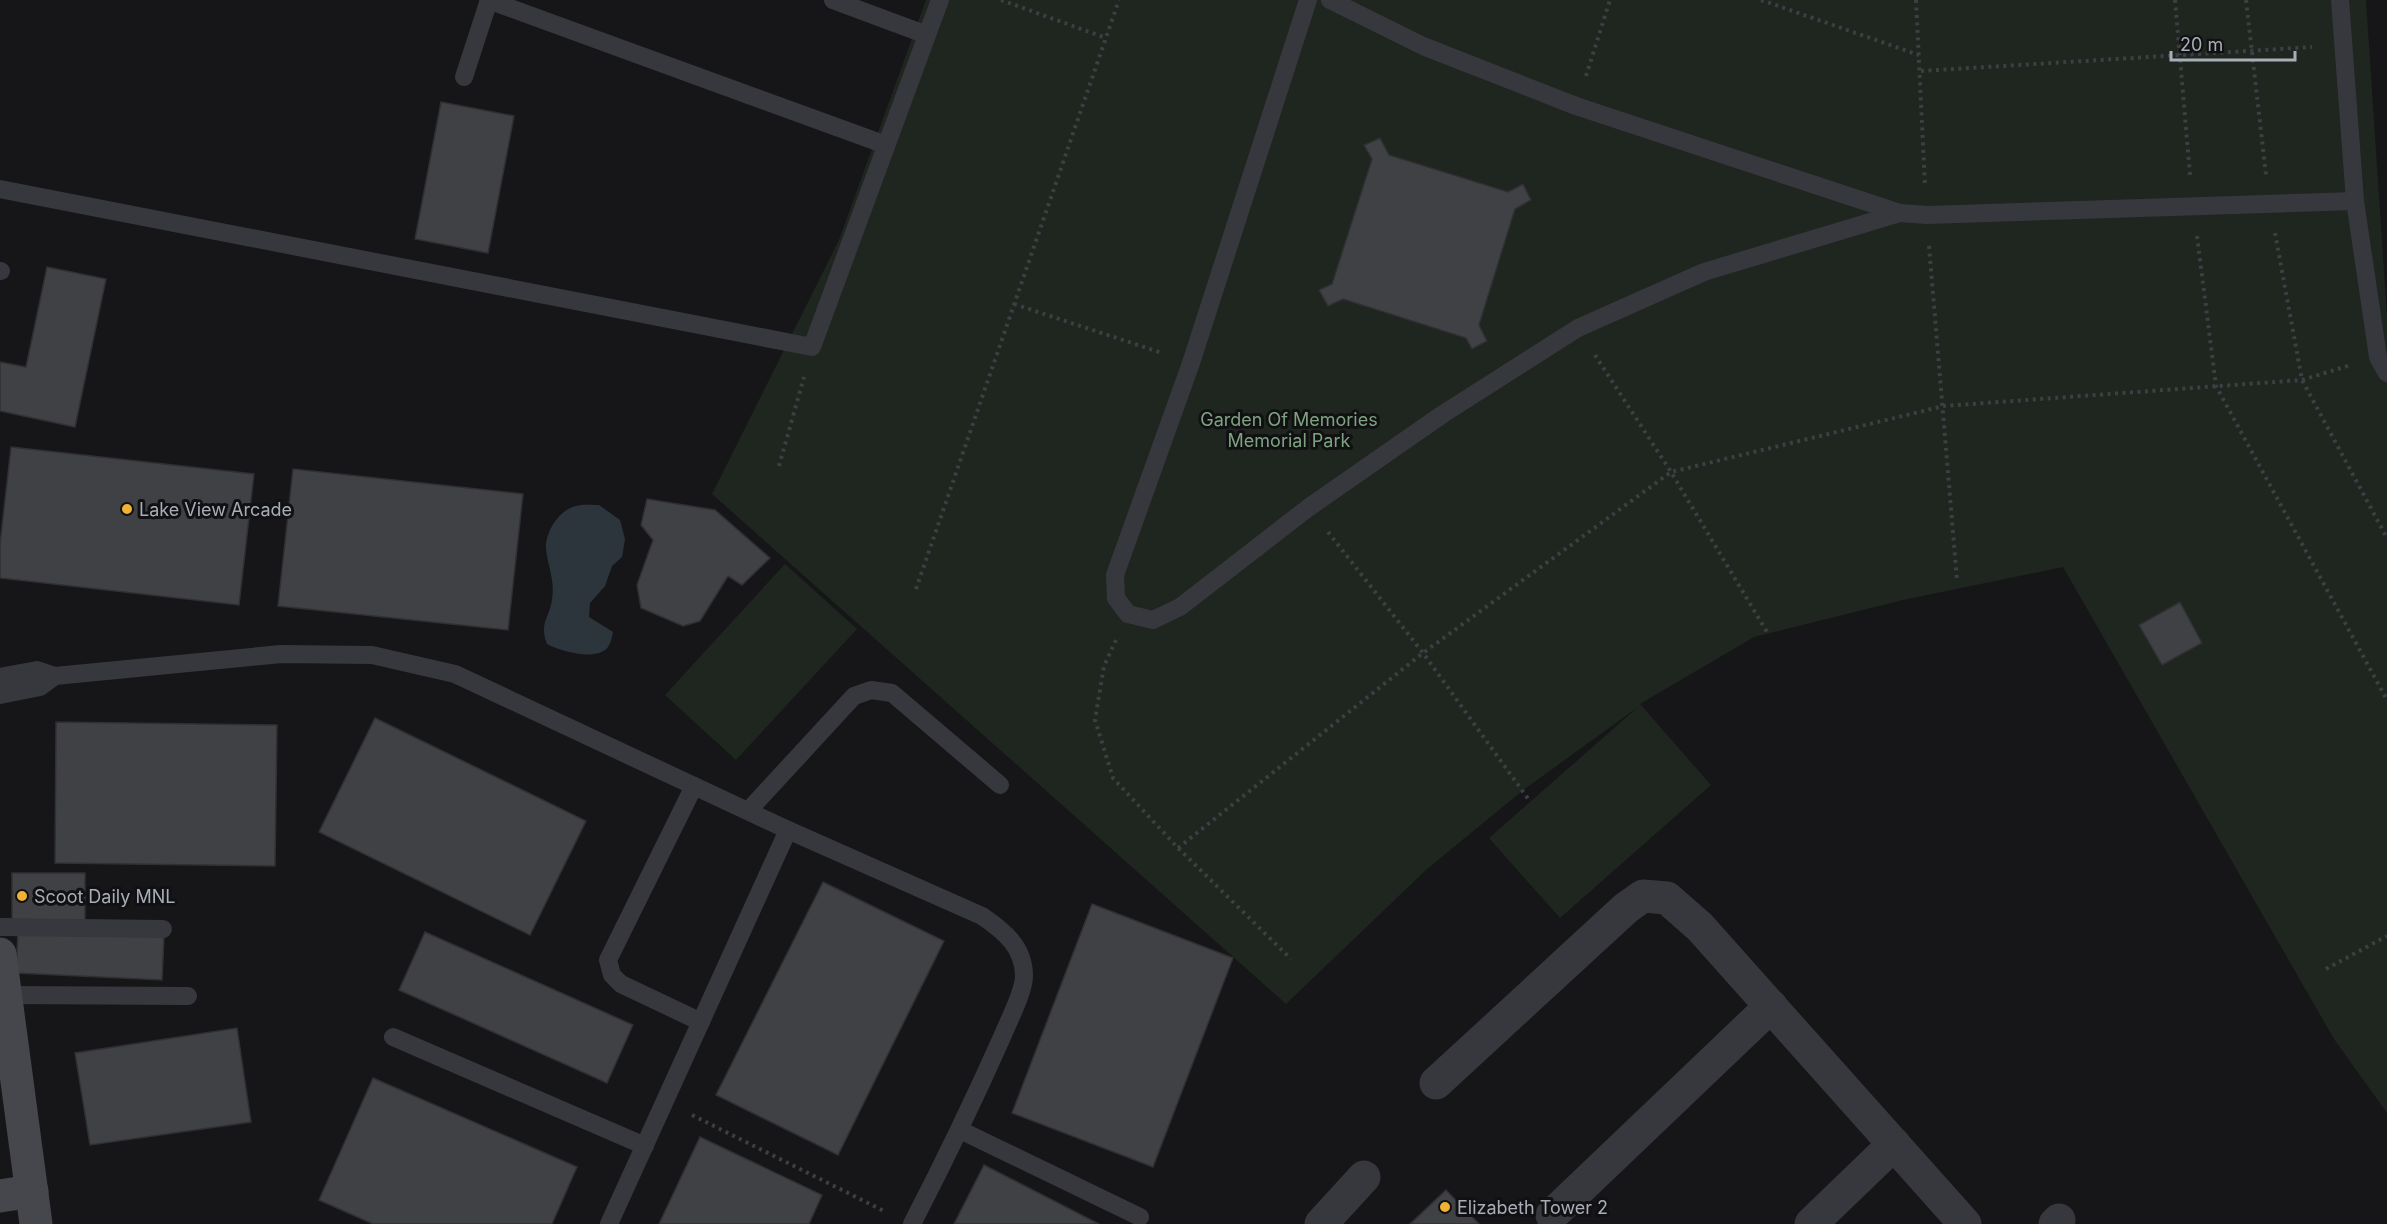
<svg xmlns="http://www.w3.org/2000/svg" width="2387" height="1224" viewBox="0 0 2387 1224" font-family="Inter,sans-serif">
  <rect width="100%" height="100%" fill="#161618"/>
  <g fill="#1e261f">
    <polygon points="926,0 2366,0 2387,317 2387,1113 2334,1039 2063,567 1903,600 1754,637 1640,704 1711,785 1560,918 1489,838 1638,707 1522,791 1426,870 1286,1004 712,494 839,240"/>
    <polygon points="785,564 857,629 736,760 665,695"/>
  </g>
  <path fill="#2c353c" d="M599,505L620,520L625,539L622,557L612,566L605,586L590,603L589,617L613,632C612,636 611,643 608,647C597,662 560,651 547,644C539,623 549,619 552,600C555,579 548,567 546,549C545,532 559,510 576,506C582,504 592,505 599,505Z"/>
  <g fill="#404145" stroke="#303034" stroke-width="1.5">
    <polygon points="441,102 514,116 488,253 415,239"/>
    <polygon points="1380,138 1389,155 1508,192 1523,184 1531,200 1515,209 1479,325 1487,341 1472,349 1466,338 1343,299 1328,306 1319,290 1332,284 1372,159 1364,145"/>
    <polygon points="47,267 106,279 75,427 0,411 0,362 26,367"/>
    <polygon points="11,447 254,474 239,605 0,578 0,544"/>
    <polygon points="293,469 523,494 508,630 278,606"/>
    <polygon points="647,499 715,510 770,558 742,585 728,576 700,621 683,626 641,608 637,585 653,540 641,525"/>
    <polygon points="2180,602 2202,643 2162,665 2139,625"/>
    <polygon points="375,718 586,821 530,935 319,832"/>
    <polygon points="56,722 277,725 275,866 55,863"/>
    <rect x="12" y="873" width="73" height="51"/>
    <polygon points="823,882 944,941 838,1155 716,1095"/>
    <polygon points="1092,904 1233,958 1153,1167 1012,1113"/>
    <polygon points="18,931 164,937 162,980 16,973"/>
    <polygon points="425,932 633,1025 607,1083 399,990"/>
    <polygon points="237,1028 251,1122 90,1145 75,1053"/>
    <polygon points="373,1078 577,1167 552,1224 373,1224 319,1200"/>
    <polygon points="700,1137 822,1195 809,1224 659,1224"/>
    <polygon points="984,1165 1099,1224 954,1224"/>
    <polygon points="1446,1190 1479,1224 1410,1224"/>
  </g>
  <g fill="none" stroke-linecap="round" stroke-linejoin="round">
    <g stroke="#3d3f44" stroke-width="4" stroke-dasharray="3 4.5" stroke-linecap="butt">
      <polyline points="1001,0 1106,38"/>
      <polyline points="1761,0 1919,55"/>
      <polyline points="1916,0 1925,185"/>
      <polyline points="2175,0 2190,175"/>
      <polyline points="2246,0 2266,175"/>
      <polyline points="1921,71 2312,47"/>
      <polyline points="1586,76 1610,0"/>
      <polyline points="2275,233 2302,380 2387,538"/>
      <polyline points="2197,236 2216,386 2387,700"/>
      <polyline points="1929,246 1957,580"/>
      <polyline points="1014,304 1162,353"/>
      <polyline points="1595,355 1671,472 1767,632"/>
      <polyline points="779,466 804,377"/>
      <polyline points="1328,532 1423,653 1529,800"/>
      <polyline points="916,589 1119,0"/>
      <polyline points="1116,640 1104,666 1095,720 1113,778 1178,848 1291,959"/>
      <polyline points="1178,848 1423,653 1671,472 1944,406 2302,380 2351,365"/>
      <polyline points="2326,969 2387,936"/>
      <polyline points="692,1115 884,1211"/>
    </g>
    <g stroke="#37383d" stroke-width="18">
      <polyline points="488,0 886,145"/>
      <polyline points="833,0 927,35"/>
      <polyline points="1308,0 1191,363 1115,575 1116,598 1128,614 1153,620 1180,607 1308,508 1443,414 1578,328 1704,272 1900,213"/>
      <polyline points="1330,0 1423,46 1576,106 1900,213 1927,215 2355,201"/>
      <polyline points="2340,0 2355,201 2378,357 2387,373"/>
      <polyline points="464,77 489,0"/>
      <polyline points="0,189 812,347 940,0"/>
      <polyline points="0,271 1,271"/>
      <path d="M0,677L37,670L55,676L281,654L372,655L455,674L788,830L982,916C1004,931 1024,947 1024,976C1024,992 1008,1022 1002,1037C974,1100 944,1162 912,1224"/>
      <polyline points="0,695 40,687 55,676"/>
      <polyline points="694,786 608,960 612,975 621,984 701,1022"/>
      <polyline points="748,811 854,696 871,690 892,693 1000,785"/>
      <polyline points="0,927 163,929"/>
      <polyline points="6,995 188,996"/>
      <polyline points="393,1037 645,1146"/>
      <polyline points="960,1130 1140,1217"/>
      <polyline points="609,1224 788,830"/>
    </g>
    <g stroke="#37383d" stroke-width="33">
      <polyline points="1436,1083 1626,908 1643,896 1667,898 1700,927 1965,1224"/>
      <polyline points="1552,1215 1771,1006"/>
      <polyline points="1321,1224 1364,1177"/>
      <polyline points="1811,1224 1894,1144"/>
      <polyline points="2055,1224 2059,1220"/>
    </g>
    <g stroke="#45474d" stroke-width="33">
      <polyline points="0,954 36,1224"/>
      <polyline points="0,1196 32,1191"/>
    </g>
  </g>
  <g fill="#f2b134" stroke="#111113" stroke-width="2">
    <circle cx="127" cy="509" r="6"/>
    <circle cx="22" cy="896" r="6"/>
    <circle cx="1445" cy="1207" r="6"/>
  </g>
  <g text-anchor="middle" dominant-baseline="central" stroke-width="6" stroke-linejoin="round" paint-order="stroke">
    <g font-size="18" fill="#7fa381" stroke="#111113">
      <text x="1289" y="419">Garden Of Memories<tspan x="1289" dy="21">Memorial Park</tspan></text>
    </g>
    <g font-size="18" fill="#a8adb8" stroke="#111113" text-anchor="start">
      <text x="139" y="509">Lake View Arcade</text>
      <text x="34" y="896">Scoot Daily MNL</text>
      <text x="1457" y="1207">Elizabeth Tower 2</text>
    </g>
  </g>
  <path d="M2171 51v9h124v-9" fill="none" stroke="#a8adb8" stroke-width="3"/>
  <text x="2180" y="51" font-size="18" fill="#a8adb8" stroke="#111113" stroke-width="4.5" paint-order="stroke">20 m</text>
</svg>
